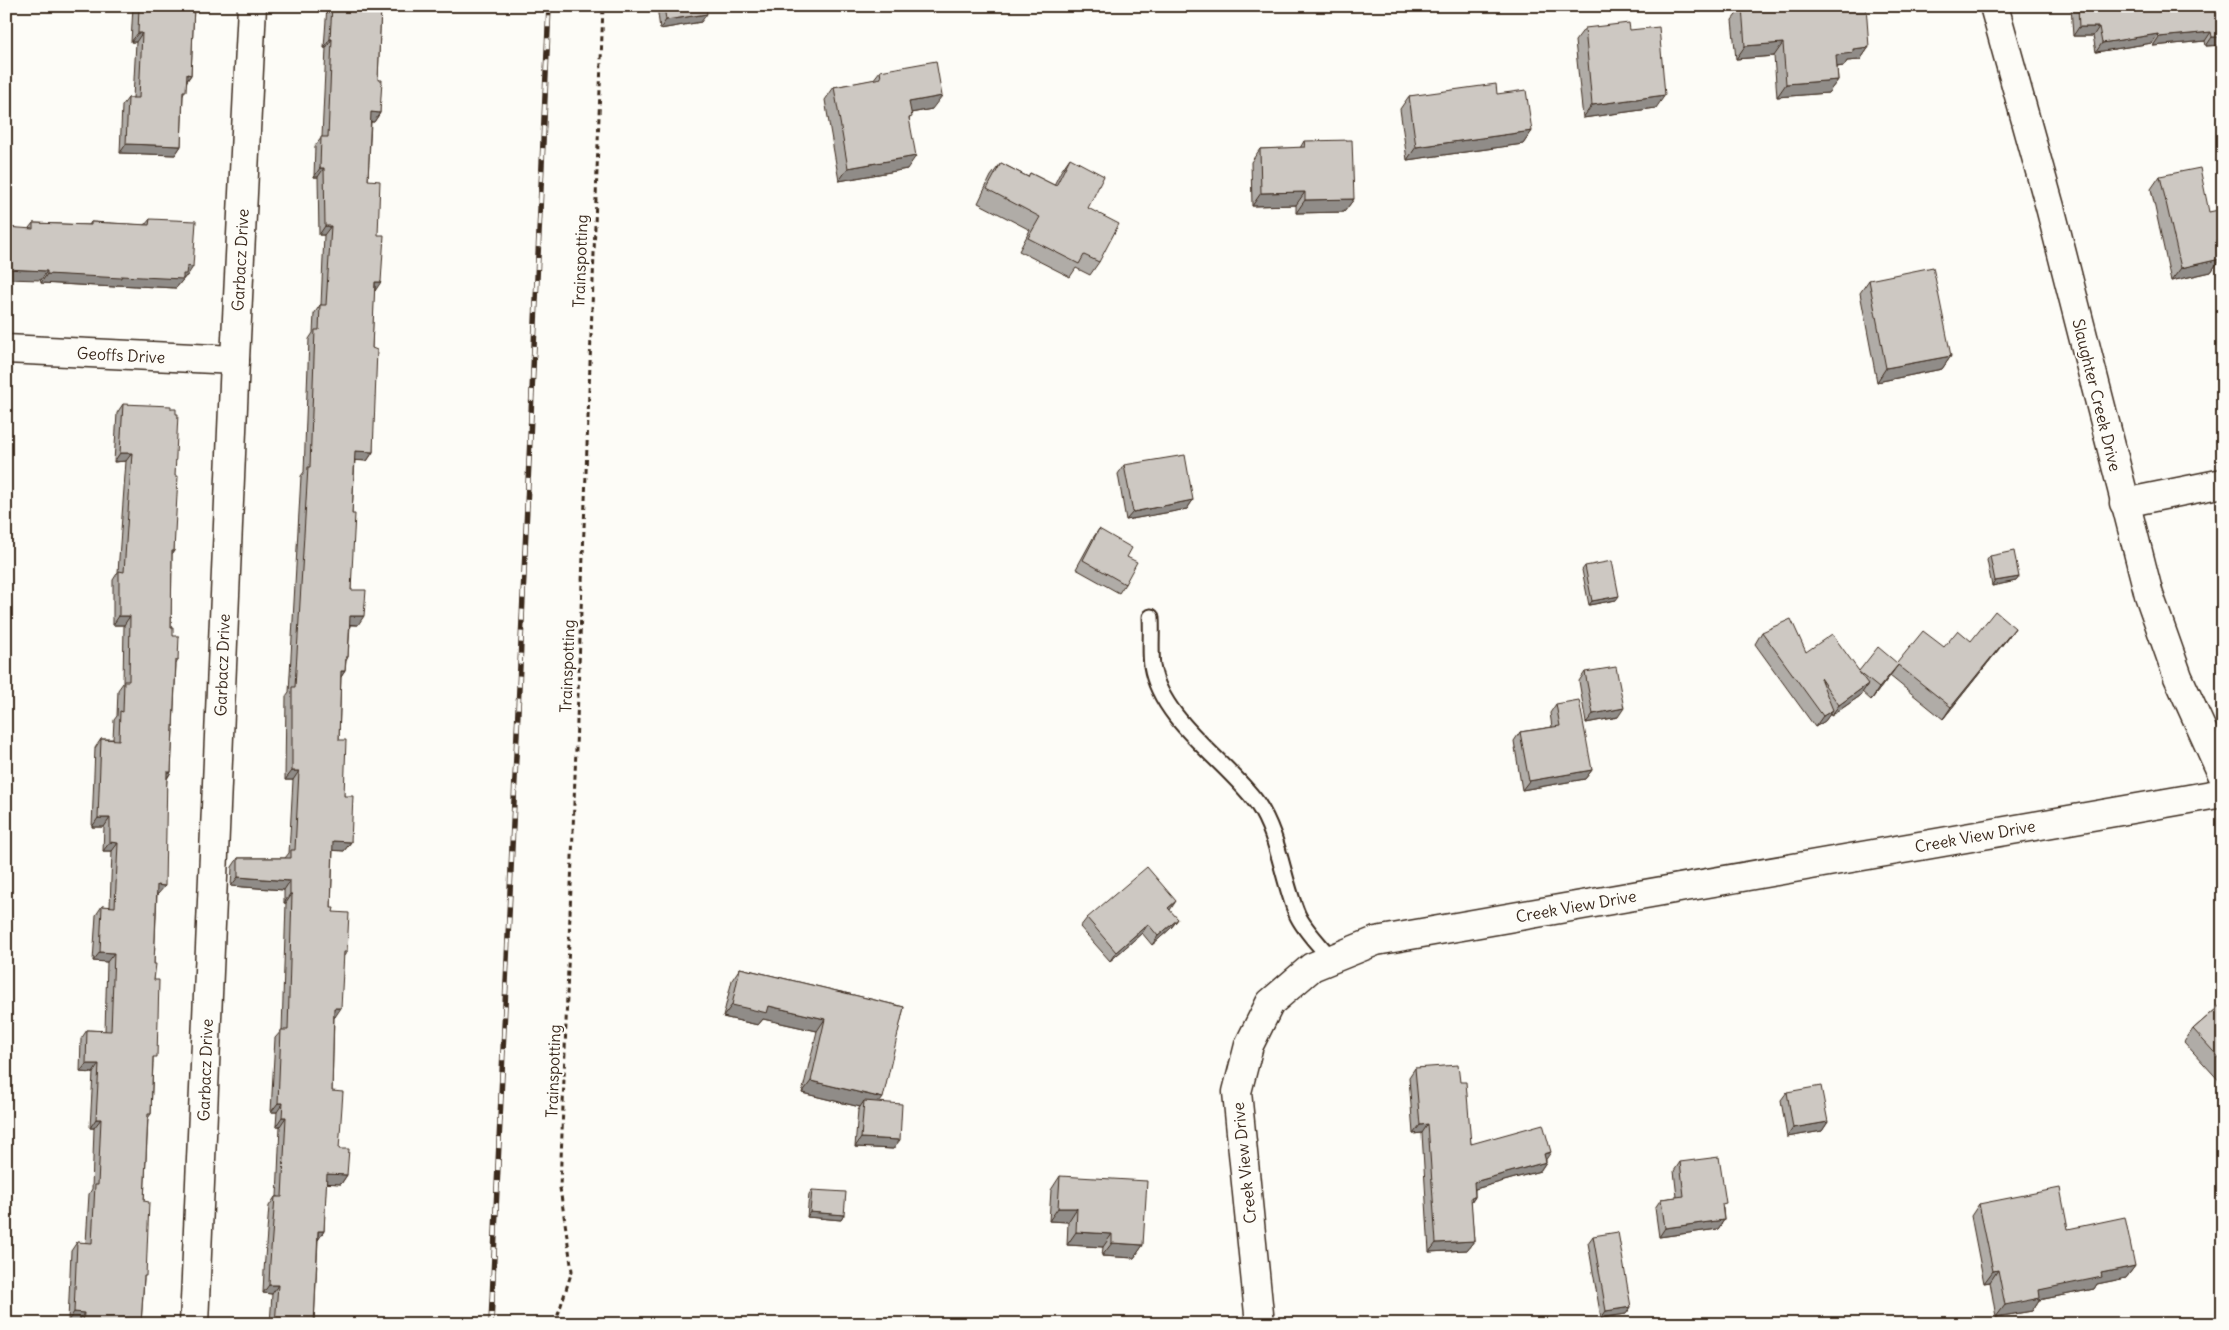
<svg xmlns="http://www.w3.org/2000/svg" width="2229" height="1330" viewBox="0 0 2229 1330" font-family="Delius,sans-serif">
  <rect width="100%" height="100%" fill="#fdfcf7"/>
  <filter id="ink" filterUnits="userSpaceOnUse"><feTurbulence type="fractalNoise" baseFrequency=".02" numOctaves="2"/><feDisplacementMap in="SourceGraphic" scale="10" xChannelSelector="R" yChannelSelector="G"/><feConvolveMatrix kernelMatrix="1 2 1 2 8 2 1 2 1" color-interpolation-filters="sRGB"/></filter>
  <g filter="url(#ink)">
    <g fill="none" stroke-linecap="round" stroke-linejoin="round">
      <g stroke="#3b2a1e" stroke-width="19">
        <path id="service" d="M1151,617C1152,633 1150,651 1152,666C1161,721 1227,761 1257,803C1279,835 1282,878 1297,914C1304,930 1320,945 1331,959"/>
      </g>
      <g stroke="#3b2a1e" stroke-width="31">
        <g id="minor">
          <polyline points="1994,6 2050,207 2149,595 2178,677 2223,776"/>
          <polyline points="6,349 235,360"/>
          <polyline points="2124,503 2223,483"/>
          <polyline points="194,1324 235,360 252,6"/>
          <polyline points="1260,1324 1237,1092 1249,1045 1270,1003 1312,967 1376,941 2223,793"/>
        </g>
      </g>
      <polyline stroke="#3b2a1e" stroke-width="3" stroke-dasharray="5 4" stroke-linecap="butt" points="555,1324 572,1271 560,1188 603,6"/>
      <use href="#service" stroke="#fdfcf7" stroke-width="15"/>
      <use href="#minor" stroke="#fdfcf7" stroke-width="28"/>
      <g stroke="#3b2a1e" stroke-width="5.5">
        <polyline id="rail" points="491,1324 549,6"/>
      </g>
      <use href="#rail" stroke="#fdfcf7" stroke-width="4" stroke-dasharray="11" stroke-linecap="butt"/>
    </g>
    <g fill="#b0aca7" stroke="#3b2a1e">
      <polygon points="133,6 194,6 191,75 187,81 183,96 181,146 175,155 120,153 122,106 128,98 133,98 136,42 131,42"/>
      <polygon points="327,6 381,6 378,80 380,113 374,122 371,122 368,180 374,291 372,348 373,452 367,461 355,460 352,514 351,590 358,625 350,625 348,657 346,661 345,671 341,677 339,740 344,796 351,842 344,851 333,850 331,908 333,912 347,952 343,957 335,1017 334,1017 332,1091 339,1149 347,1175 341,1184 326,1183 324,1231 318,1240 314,1324 270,1324 272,1294 263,1293 264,1271 269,1206 275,1197 277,1197 280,1126 276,1126 277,1112 271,1112 275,1038 282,1030 286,903 284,903 284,890 231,886 232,867 238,858 285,858 289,853 293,780 285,780 286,696 289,692 301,476 304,472 309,339 313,333 314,314 320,305 321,305 324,235 319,235 318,177 314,177 315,146 322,137 326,48 324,48"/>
      <polygon points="657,6 706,6 701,22 660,29"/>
      <polygon points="2071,6 2223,6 2223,45 2206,46 2205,41 2153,46 2152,43 2096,52 2093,36 2073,36"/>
      <polygon points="1742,7 1869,47 1860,60 1847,61 1844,66 1837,67 1838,80 1828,93 1777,97 1774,56 1736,59 1732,20"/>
      <polygon points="1585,28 1656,108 1583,118 1575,41"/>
      <polygon points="880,71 932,109 911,113 909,121 907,169 839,181 825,100 834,87 873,80"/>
      <polygon points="1497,94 1532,131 1523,144 1407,160 1400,109 1409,96"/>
      <polygon points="1304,141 1354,199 1344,212 1296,213 1296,205 1252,206 1251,162 1260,149 1300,148"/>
      <polygon points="1070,158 1088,208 1099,262 1090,275 1076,268 1070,277 1019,251 1030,230 978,203 991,176 1001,163 1028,177 1030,173 1054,185 1061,171"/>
      <polygon points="2160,176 2209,212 2220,259 2211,272 2171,281 2151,189"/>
      <polygon points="150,219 187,276 186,276 176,288 117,285 115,287 41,283 29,228 33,223 89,225 91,222 145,225"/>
      <polygon points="1869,280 1951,356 1942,369 1877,382 1860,293"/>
      <polygon points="123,404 175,476 174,551 172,554 171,628 178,660 176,664 171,772 167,779 158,894 157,894 154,964 154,980 153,1062 151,1114 148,1118 144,1201 144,1279 141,1324 77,1324 78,1322 68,1321 71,1251 77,1242 86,1243 89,1194 92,1189 94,1128 90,1128 93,1073 80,1072 81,1039 87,1030 105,1031 107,962 93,961 96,915 102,906 110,907 112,851 103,851 104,827 92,827 95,748 101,739 113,739 114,720 117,716 118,690 123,683 124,625 113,625 113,580 118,572 126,461 114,462 117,413"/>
      <polygon points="1124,465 1193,500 1187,509 1126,520 1118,474"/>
      <polygon points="1099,529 1127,557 1125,584 1119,593 1076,569 1093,538"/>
      <polygon points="1990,556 2019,577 2016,581 1992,586 1987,560"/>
      <polygon points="1585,566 1616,600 1589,605 1582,570"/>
      <polygon points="2015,628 2007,639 1943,719 1890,676 1871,700 1862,692 1860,696 1831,716 1830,714 1825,721 1815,727 1755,644 1762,632 1806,652 1859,671 1897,663 1944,647 1971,641"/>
      <polygon points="1585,672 1618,717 1586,723 1579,681"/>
      <polygon points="1556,704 1592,770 1585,779 1522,790 1514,741 1520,732 1552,727 1550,713"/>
      <polygon points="1169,910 1178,919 1171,928 1152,945 1142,933 1110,961 1080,927 1087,918"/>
      <polygon points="740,968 904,1007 880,1102 893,1149 855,1147 858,1110 860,1107 802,1093 817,1031 763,1019 758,1025 723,1017 732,980"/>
      <polygon points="2223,1003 2223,1085 2184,1042 2193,1029"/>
      <polygon points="1415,1068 1460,1082 1471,1144 1546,1160 1546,1162 1540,1171 1475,1189 1475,1197 1471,1203 1474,1241 1467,1250 1429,1252 1422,1133 1413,1134 1409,1077"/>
      <polygon points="1787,1092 1828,1122 1822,1131 1787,1137 1781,1100"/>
      <polygon points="1680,1162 1723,1208 1724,1220 1718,1229 1659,1237 1655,1208 1661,1199 1677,1197 1674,1171"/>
      <polygon points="1060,1176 1143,1245 1134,1258 1102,1256 1103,1247 1067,1245 1068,1222 1049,1221 1051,1190"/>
      <polygon points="812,1190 844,1215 841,1220 807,1217 809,1194"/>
      <polygon points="1979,1204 2068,1229 2135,1266 2126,1278 2097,1284 2094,1289 2039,1300 2032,1311 1996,1317 1990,1282 1984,1283 1971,1216"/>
      <polygon points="1593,1236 1631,1307 1626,1314 1601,1318 1588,1243"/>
    </g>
    <g fill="#908c88" stroke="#3b2a1e">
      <polygon points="707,14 701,22 660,29 666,20"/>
      <polygon points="2079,27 2099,27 2093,36 2073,36"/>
      <polygon points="2211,32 2205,41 2153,46 2159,37"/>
      <polygon points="138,33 142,33 136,42 131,42"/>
      <polygon points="2158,34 2152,43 2096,52 2102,43"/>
      <polygon points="2212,37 2223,37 2223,45 2206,46"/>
      <polygon points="330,39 332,39 326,48 324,48"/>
      <polygon points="1783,43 1774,56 1736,59 1745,46"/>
      <polygon points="1869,47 1860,60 1847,61 1844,66 1827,68 1836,55 1853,49"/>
      <polygon points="187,74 191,75 185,83"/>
      <polygon points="1838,80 1828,93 1777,97 1786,84"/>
      <polygon points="1665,95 1656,108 1583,118 1592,105"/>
      <polygon points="942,96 932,109 900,115 909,102"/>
      <polygon points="371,112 380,113 374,122 365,121"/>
      <polygon points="1532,131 1523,144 1407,160 1416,147"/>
      <polygon points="126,144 181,146 175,155 120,153"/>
      <polygon points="916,156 907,169 839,181 848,168"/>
      <polygon points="320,168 324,168 318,177 314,177"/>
      <polygon points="1305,192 1296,205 1252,206 1261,193"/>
      <polygon points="1354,199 1344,212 1296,213 1305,200"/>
      <polygon points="325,226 331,226 324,235 319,235"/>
      <polygon points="2223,238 2223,250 2207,253 2216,240"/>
      <polygon points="2220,259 2211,272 2171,281 2181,268"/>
      <polygon points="187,266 193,267 187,276 186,276 176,288 117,285 115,287 41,283 47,274 121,276"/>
      <polygon points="6,269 47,271 41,280 6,279"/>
      <polygon points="375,282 381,282 375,291"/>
      <polygon points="1951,356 1942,369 1877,382 1886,368"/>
      <polygon points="355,451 373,452 367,461 349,460"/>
      <polygon points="120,453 132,453 126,461 114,462"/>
      <polygon points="1193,500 1187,509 1126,520 1133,512"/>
      <polygon points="2019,577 2016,581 1992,586 1995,581"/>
      <polygon points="1619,596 1616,600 1589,605 1592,601"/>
      <polygon points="119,616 130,616 124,625 113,625"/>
      <polygon points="350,616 364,616 358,625 344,624"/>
      <polygon points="2015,628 2007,639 1943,719 1951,707"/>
      <polygon points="1898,665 1890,676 1871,700 1879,688"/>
      <polygon points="341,671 345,671 339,680"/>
      <polygon points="1868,684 1860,696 1831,716 1839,705"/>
      <polygon points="1624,708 1618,717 1586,723 1593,714"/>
      <polygon points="1833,710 1825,721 1815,727 1823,716"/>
      <polygon points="1592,770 1585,779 1522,790 1529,781"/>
      <polygon points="292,771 299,771 293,780 285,780"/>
      <polygon points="167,772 171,772 165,781"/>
      <polygon points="98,818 110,818 104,827 92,827"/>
      <polygon points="333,841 351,842 344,851 327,850"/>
      <polygon points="110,842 118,843 112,851 103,851"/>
      <polygon points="238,877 290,881 284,890 231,886"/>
      <polygon points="157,885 165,886 158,894 151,894"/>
      <polygon points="290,894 292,894 286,903 284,903"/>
      <polygon points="1176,901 1170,910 1168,908"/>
      <polygon points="1178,919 1171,928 1152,945 1158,936"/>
      <polygon points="1148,924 1142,933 1110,961 1116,952"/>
      <polygon points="100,952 114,953 107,962 93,961"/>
      <polygon points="732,1005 769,1006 825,1019 817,1031 763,1019 758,1025 723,1017"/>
      <polygon points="334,1008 341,1008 335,1017 328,1017"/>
      <polygon points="86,1064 99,1064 93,1073 80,1072"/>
      <polygon points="811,1081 883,1098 874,1110 864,1101 860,1107 802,1093"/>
      <polygon points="278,1103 283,1103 277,1112 271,1112"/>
      <polygon points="282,1117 286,1117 280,1126 276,1126"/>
      <polygon points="96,1119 101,1119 94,1128 90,1128"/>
      <polygon points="1828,1122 1822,1131 1787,1137 1793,1128"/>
      <polygon points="1428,1124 1422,1133 1413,1134 1420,1125"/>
      <polygon points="861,1138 900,1140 893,1149 855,1147"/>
      <polygon points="1551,1152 1545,1161 1544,1154"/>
      <polygon points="1546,1162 1540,1171 1468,1191 1474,1182"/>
      <polygon points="327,1174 347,1175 341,1184 320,1183"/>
      <polygon points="1471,1197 1475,1197 1469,1206"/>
      <polygon points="1058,1208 1077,1208 1068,1222 1049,1221"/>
      <polygon points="810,1212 844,1215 841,1220 807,1217"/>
      <polygon points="1724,1220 1718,1229 1659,1237 1665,1228"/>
      <polygon points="318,1231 324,1231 318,1240"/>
      <polygon points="1076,1232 1112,1234 1103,1247 1067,1245"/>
      <polygon points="1474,1241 1467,1250 1429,1252 1436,1243"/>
      <polygon points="1112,1243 1143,1245 1134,1258 1102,1256"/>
      <polygon points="2135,1266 2126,1278 2097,1284 2094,1289 2039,1300 2032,1311 1996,1317 2005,1305 2039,1290 2101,1273"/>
      <polygon points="1998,1270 1990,1282 1984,1283 1993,1271"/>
      <polygon points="269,1285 278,1285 272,1294 263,1293"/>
      <polygon points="1631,1307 1626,1314 1601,1318 1606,1311"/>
      <polygon points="74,1312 84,1313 78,1322 68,1321"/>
    </g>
    <g fill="#cdc8c2" stroke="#3b2a1e">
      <polygon points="139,6 194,6 191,75 187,74 186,91 183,91 181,146 126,144 128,98 139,98 142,33 138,33"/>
      <polygon points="332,6 381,6 378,80 382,80 380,113 371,112 368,180 380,181 378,235 384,235 381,282 375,282 372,348 377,350 373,452 355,451 352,514 355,514 351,590 366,590 364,616 350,616 348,657 346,657 345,671 341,671 339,740 346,740 344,796 353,796 351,842 333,841 331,908 334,908 333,912 349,913 347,952 344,952 341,1008 334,1008 332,1091 343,1092 339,1149 349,1149 347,1175 327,1174 324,1231 318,1231 314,1324 275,1324 278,1285 269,1285 270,1262 275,1197 282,1197 286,1117 282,1117 283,1103 278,1103 281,1030 288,1030 292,894 290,894 290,881 238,877 238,858 291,858 291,850 295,850 299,771 292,771 292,687 295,687 308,467 310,467 315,330 319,330 320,305 326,305 331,226 325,226 324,168 320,168 321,137 328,137 332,39 330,39"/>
      <polygon points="664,6 706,6 707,14 666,20"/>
      <polygon points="1749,6 1866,6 1869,47 1853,49 1853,53 1836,55 1838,80 1786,84 1783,43 1745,46 1742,7"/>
      <polygon points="2078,6 2223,6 2223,37 2212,37 2211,32 2159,37 2158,34 2102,43 2099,27 2079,27"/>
      <polygon points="1629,23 1630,30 1659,27 1665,95 1592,105 1585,28"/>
      <polygon points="936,61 942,96 909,102 912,117 909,118 916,156 848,168 834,87 881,78 880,71"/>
      <polygon points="1496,84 1497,94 1526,90 1532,131 1416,147 1409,96"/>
      <polygon points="1352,140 1354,199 1305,200 1305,192 1261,193 1260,149 1305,147 1304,141"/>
      <polygon points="1070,158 1104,176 1088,208 1119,224 1099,262 1084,255 1079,264 1028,238 1040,217 987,189 1001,163 1028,177 1030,173 1056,186"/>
      <polygon points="2200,168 2209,212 2223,209 2223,238 2216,240 2220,259 2181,268 2160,176"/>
      <polygon points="150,219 196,221 193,267 187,266 186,274 183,274 183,279 121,276 121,278 47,274 47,271 6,269 6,227 33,229 33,223 91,225 91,222 149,225"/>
      <polygon points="1933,267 1951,356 1886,368 1869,280"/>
      <polygon points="123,404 171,406 171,409 176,409 176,414 178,414 175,476 178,476 174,551 172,551 171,628 173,628 173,636 179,636 178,660 176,660 171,772 167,772 165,886 157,885 154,964 156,964 154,980 159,980 157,1057 153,1057 151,1114 148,1114 144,1201 149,1202 146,1276 144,1276 141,1324 83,1324 84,1313 74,1312 77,1242 92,1243 95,1185 98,1185 101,1119 96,1119 99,1064 86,1064 87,1030 111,1031 114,953 100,952 102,906 115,907 118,843 110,842 110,818 98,818 101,739 119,740 120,711 123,712 124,681 129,681 130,616 119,616 119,571 124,572 132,453 120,453"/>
      <polygon points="1185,455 1193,500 1133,512 1124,465"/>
      <polygon points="1099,529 1132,548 1127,557 1137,562 1125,584 1083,560"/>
      <polygon points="2014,551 2019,577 1995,581 1990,556"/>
      <polygon points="1612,561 1619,596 1592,601 1585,566"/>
      <polygon points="1995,611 2015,628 1951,707 1898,665 1879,688 1859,672 1868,684 1839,705 1820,678 1833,710 1823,716 1762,632 1791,619 1806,652 1832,634 1859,671 1878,647 1897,663 1923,631 1944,647 1958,630 1971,641"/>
      <polygon points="1616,667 1624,708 1593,714 1585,672"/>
      <polygon points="1579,700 1592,770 1529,781 1520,732 1560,726 1556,704"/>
      <polygon points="1147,867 1176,901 1168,908 1178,919 1158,936 1148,924 1116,952 1087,918"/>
      <polygon points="740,968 904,1007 883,1098 811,1081 825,1019 769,1006 767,1013 732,1005"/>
      <polygon points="2223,1003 2223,1062 2193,1029"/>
      <polygon points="1458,1065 1460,1082 1466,1082 1471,1144 1543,1124 1551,1152 1544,1154 1546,1162 1474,1182 1475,1197 1471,1197 1474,1241 1436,1243 1428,1124 1420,1125 1415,1068"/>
      <polygon points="1821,1086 1828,1122 1793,1128 1787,1092"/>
      <polygon points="864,1101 902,1104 900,1140 861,1138"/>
      <polygon points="1719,1157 1726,1203 1722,1204 1724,1220 1665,1228 1661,1199 1684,1196 1680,1162"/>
      <polygon points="1060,1176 1147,1181 1143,1245 1112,1243 1112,1234 1076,1232 1077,1208 1058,1208"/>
      <polygon points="2060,1188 2068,1229 2125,1217 2135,1266 2101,1273 2102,1277 2039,1290 2040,1298 2005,1305 1998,1270 1993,1271 1979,1204"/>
      <polygon points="812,1190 846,1192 844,1215 810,1212"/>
      <polygon points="1618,1232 1631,1307 1606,1311 1593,1236"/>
    </g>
  </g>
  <g text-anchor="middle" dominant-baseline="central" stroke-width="4" stroke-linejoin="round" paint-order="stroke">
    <g font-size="16" fill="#3b2a1e" stroke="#fdfcf7">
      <text transform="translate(240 260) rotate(-87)">Garbacz Drive</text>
      <text transform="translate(580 261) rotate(-88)">Trainspotting</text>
      <text transform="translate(121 355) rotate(3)">Geoffs Drive</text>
      <text transform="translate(2097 395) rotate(76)">Slaughter Creek Drive</text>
      <text transform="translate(222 665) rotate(-88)">Garbacz Drive</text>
      <text transform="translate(567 666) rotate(-88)">Trainspotting</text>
      <text transform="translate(1975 836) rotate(-10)">Creek View Drive</text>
      <text transform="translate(1576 906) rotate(-10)">Creek View Drive</text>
      <text transform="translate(205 1070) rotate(-88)">Garbacz Drive</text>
      <text transform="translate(553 1071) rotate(-88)">Trainspotting</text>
      <text transform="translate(1244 1163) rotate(-96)">Creek View Drive</text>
    </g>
  </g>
  <rect width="2229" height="1330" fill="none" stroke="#fdfcf7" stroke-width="25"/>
  <rect x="12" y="12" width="2204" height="1305" fill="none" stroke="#3b2a1e" stroke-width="2" filter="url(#ink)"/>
</svg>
